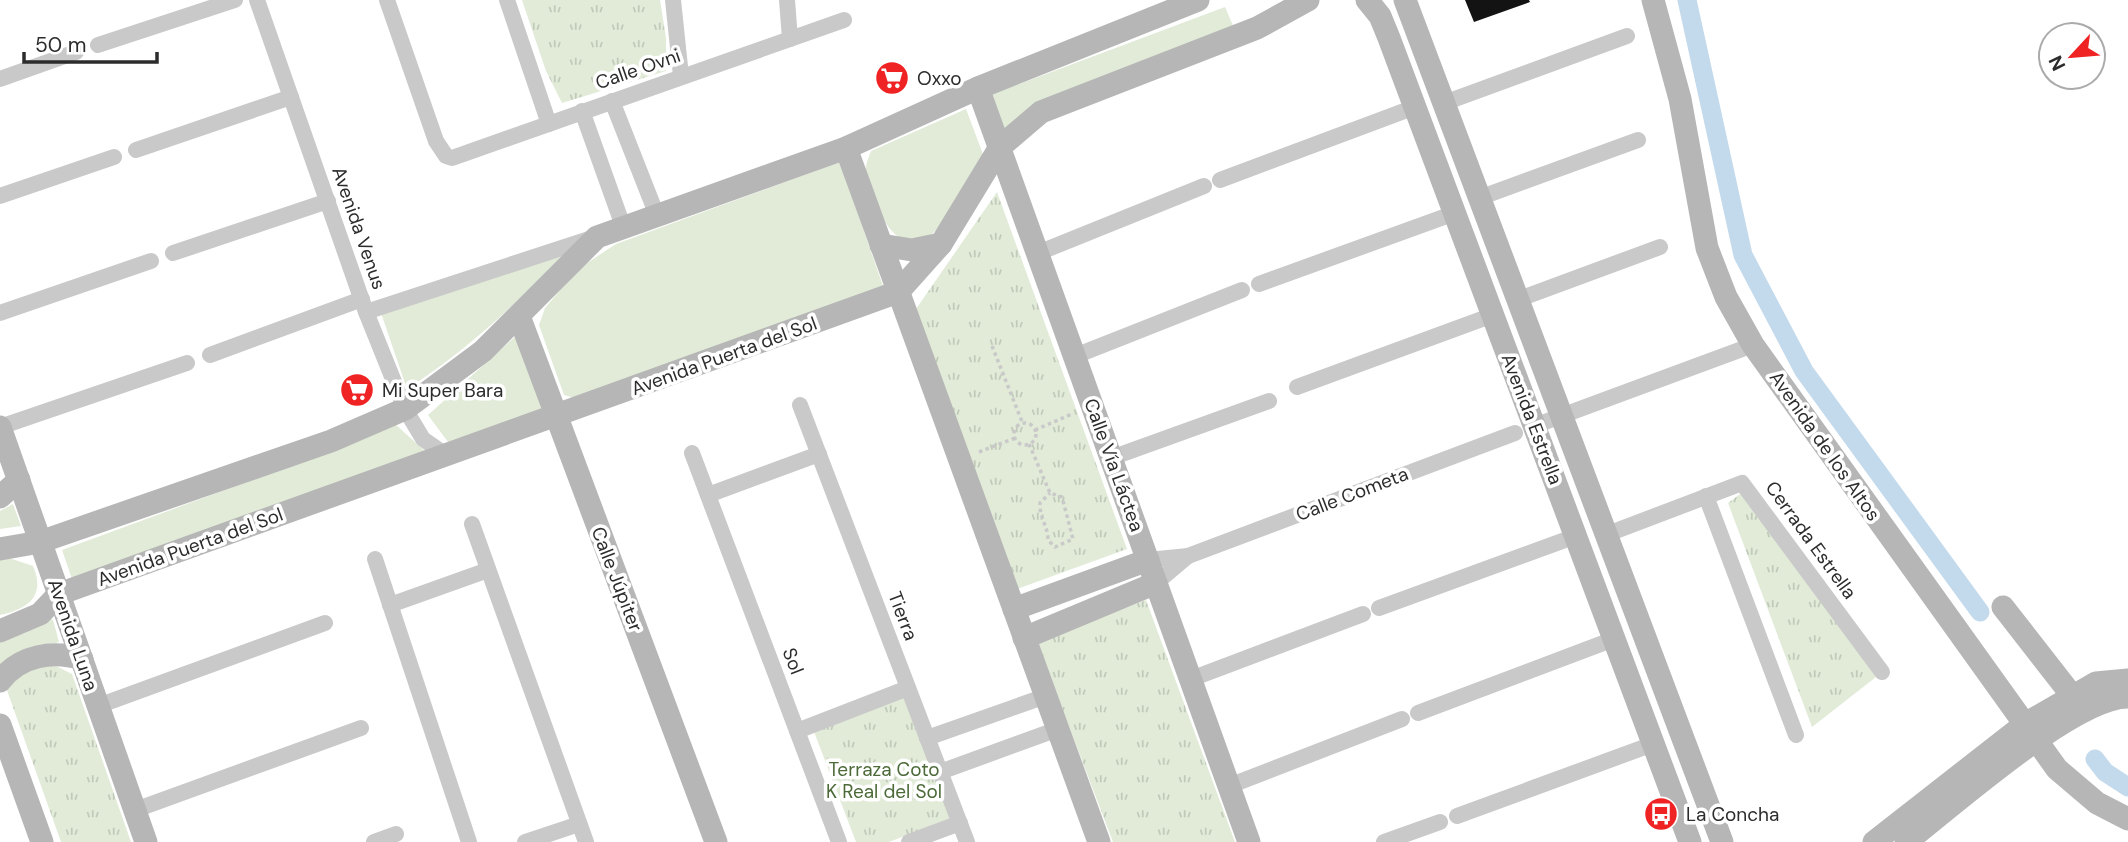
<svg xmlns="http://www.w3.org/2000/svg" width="2128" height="842" viewBox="0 0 2128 842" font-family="'DM Sans',sans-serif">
  <defs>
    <pattern id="park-tufts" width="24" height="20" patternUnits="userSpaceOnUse" patternTransform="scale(1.75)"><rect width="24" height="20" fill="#e1ebd8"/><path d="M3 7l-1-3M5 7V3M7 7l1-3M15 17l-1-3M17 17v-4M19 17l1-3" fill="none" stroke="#c1caba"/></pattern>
  </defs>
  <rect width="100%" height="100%" fill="#fff"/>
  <g fill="#e1ebd8">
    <polygon points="1225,7 1234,28 1005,136 990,95"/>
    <path d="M966,109L984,157C971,176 949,219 933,233C895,266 871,199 866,171C865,165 869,157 871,151Z"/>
    <polygon points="840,162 883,286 574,398 564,395 539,325 545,308 578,269 616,244"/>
    <path d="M567,252C517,303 467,350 407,389L381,313Z"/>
    <polygon points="517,335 542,410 448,442 428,415"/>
    <polygon points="395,424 428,454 72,579 62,550 331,451"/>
    <polygon points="13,504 21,526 0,529 0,511"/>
    <path d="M6,557L33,566C46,596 28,609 0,615V558Z"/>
    <polygon points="47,617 53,620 59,642 19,652 0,665 0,639 25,633"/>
  </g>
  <g fill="url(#park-tufts)">
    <polygon points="522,0 660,0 666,38 666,71 562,103 546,71"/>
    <polygon points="997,192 1127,549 1017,589 916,309"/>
    <polygon points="1740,494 1745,495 1876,677 1812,727 1728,503"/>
    <polygon points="1146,600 1235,842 1113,842 1037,642"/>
    <polygon points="52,664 72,674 131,842 61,842 4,682 25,671"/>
    <polygon points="903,694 951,818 889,842 856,842 813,729"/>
  </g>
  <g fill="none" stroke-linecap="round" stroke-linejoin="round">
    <g stroke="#c3daed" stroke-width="19">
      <polyline points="1687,0 1743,255 1804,371 1980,612"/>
      <polyline points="2095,759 2105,772 2128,787"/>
    </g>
  </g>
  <polygon fill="#131313" points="1465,0 1529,0 1530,2 1474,22"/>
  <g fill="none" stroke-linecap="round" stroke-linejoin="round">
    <g stroke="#c9c9c9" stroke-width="3.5" stroke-dasharray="3.5 3.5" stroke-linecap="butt">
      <polyline points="992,346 1023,424"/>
      <circle cx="1025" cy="434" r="11"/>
      <polyline points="1035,430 1072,414"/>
      <path d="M1029,444L1050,493L1062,497L1073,539L1055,547L1048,540C1048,526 1039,517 1040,503L1050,493"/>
      <polyline points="979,452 1015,438"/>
    </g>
    <g stroke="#c9c9c9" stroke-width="16">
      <polyline points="257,0 366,312 405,409 423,439 446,455"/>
      <polyline points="387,0 436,141 446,156 452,158 844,20"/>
      <polyline points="507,0 549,124"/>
      <polyline points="673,0 681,76"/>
      <polyline points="787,0 790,39"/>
      <polyline points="98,45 235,0"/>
      <polyline points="0,79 76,52"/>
      <polyline points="612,101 656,213"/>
      <polyline points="1444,103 1627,36"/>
      <polyline points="582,111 623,226"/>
      <polyline points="136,150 291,97"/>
      <polyline points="1220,180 1415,107"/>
      <polyline points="0,196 114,157"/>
      <polyline points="1479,198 1638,140"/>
      <polyline points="173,253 328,201"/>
      <polyline points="1038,253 1204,186"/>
      <polyline points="1259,284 1455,213"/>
      <polyline points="1519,299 1660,247"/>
      <polyline points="366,312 595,237"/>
      <polyline points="0,313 151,261"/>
      <polyline points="210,355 362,299"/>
      <polyline points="1075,356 1242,290"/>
      <polyline points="1297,387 1493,315"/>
      <polyline points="800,405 967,842"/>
      <polyline points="1534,426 1753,345"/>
      <polyline points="0,427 187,363"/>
      <polyline points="692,453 839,842"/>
      <polyline points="1111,458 1269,401"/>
      <polyline points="708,495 819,454"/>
      <polyline points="1706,496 1796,735"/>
      <polyline points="472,524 586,842"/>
      <polyline points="1605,535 1742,483 1882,672"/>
      <polyline points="375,559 469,842"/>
      <polyline points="1148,560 1188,556 1515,433"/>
      <polyline points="1156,583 1188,556"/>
      <polyline points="390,605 488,570"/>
      <polyline points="1379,608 1576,536"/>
      <polyline points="1191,679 1363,614"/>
      <polyline points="98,706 325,623"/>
      <polyline points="1418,713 1614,639"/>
      <polyline points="797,731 908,688"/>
      <polyline points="927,738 1046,696"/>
      <polyline points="940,772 1058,729"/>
      <polyline points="1229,786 1402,719"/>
      <polyline points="135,810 361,728"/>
      <polyline points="1457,816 1653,744"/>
      <polyline points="374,842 396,834"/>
      <polyline points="525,842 579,824"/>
      <polyline points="909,842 960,823"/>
      <polyline points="1384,842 1440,822"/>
    </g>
    <g stroke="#b6b6b6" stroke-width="23">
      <polyline points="1367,0 1380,16 1389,38 1690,842"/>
      <polyline points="1405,0 1722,842"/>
      <polyline points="1653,0 1680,99 1707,248 1726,297 1753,345 2057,769 2097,803 2128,819"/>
      <polyline points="978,88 1249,842"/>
      <polyline points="846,148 1099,842"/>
      <polyline points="881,245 912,250 941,244"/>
      <polyline points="519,316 716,842"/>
      <polyline points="0,427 146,842"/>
      <polyline points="0,497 19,480"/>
      <polyline points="0,549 40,542 331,441 405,409 483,351 597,237 846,148 978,88 1198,0"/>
      <polyline points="2003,607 2081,707"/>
      <polyline points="1014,609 1148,560"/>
      <polyline points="0,631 40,614 59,594 898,292 941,244 1000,147 1041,112 1257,28 1308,0"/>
      <polyline points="1024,638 1156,583"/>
      <path d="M0,681C20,655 53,650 82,659"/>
      <polyline points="0,725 42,842"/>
      <polyline points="1874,842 2025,724 2096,683 2128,680"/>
      <path d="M1906,842C1953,806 2074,697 2128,697"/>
    </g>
  </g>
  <defs>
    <g id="supermarket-disc" transform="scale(1.75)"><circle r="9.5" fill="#ef2324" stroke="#fff"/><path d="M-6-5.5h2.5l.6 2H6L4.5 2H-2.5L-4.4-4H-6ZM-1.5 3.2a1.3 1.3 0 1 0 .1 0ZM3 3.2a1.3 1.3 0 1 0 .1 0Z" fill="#fff"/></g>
    <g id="bus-disc" transform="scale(1.75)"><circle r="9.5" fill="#ef2324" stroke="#fff"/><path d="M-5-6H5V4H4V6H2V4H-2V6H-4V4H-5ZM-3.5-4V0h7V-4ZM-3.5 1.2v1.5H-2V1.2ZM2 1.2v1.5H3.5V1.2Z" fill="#fff"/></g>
  </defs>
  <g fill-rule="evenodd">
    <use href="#supermarket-disc" x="892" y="78"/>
    <use href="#supermarket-disc" x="357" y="390"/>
    <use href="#bus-disc" x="1661" y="814"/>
  </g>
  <g text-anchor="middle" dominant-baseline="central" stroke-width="7" stroke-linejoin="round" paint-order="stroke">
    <g font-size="19" fill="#2c2c2c" stroke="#fff">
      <text transform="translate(638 69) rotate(-19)">Calle Ovni</text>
      <text transform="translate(359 228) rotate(71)">Avenida Venus</text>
      <text transform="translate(724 356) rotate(-20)">Avenida Puerta del Sol</text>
      <text transform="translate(1532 419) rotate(69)">Avenida Estrella</text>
      <text transform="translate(1825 446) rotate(55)">Avenida de los Altos</text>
      <text transform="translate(1114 465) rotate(70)">Calle Vía Láctea</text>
      <text transform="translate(1352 494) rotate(-21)">Calle Cometa</text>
      <text transform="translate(1811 540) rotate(54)">Cerrada Estrella</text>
      <text transform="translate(190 547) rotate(-20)">Avenida Puerta del Sol</text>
      <text transform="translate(617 579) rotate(69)">Calle Júpiter</text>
      <text transform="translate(903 616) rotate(69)">Tierra</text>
      <text transform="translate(73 635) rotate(71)">Avenida Luna</text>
      <text transform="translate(793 661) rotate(69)">Sol</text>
    </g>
    <g font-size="19" fill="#2c2c2c" stroke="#fff" text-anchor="start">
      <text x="917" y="78">Oxxo</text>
      <text x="382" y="390">Mi Super Bara</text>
      <text x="1686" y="814">La Concha</text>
    </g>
    <g font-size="19" fill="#4c6a38" stroke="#fff">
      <text x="884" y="769">Terraza Coto<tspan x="884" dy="22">K Real del Sol</tspan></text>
    </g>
  </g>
  <g transform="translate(2072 56) rotate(244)"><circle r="33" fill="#ffffff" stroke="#ababab" stroke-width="2"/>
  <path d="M0-5L12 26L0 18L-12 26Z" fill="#ef2324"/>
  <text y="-10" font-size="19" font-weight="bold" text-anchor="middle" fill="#2c2c2c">N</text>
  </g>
  <path d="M24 52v10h133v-10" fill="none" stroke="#2c2c2c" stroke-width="3.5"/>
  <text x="35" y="52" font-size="21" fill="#2c2c2c" stroke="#ffffff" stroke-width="5" paint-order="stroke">50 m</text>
</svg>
